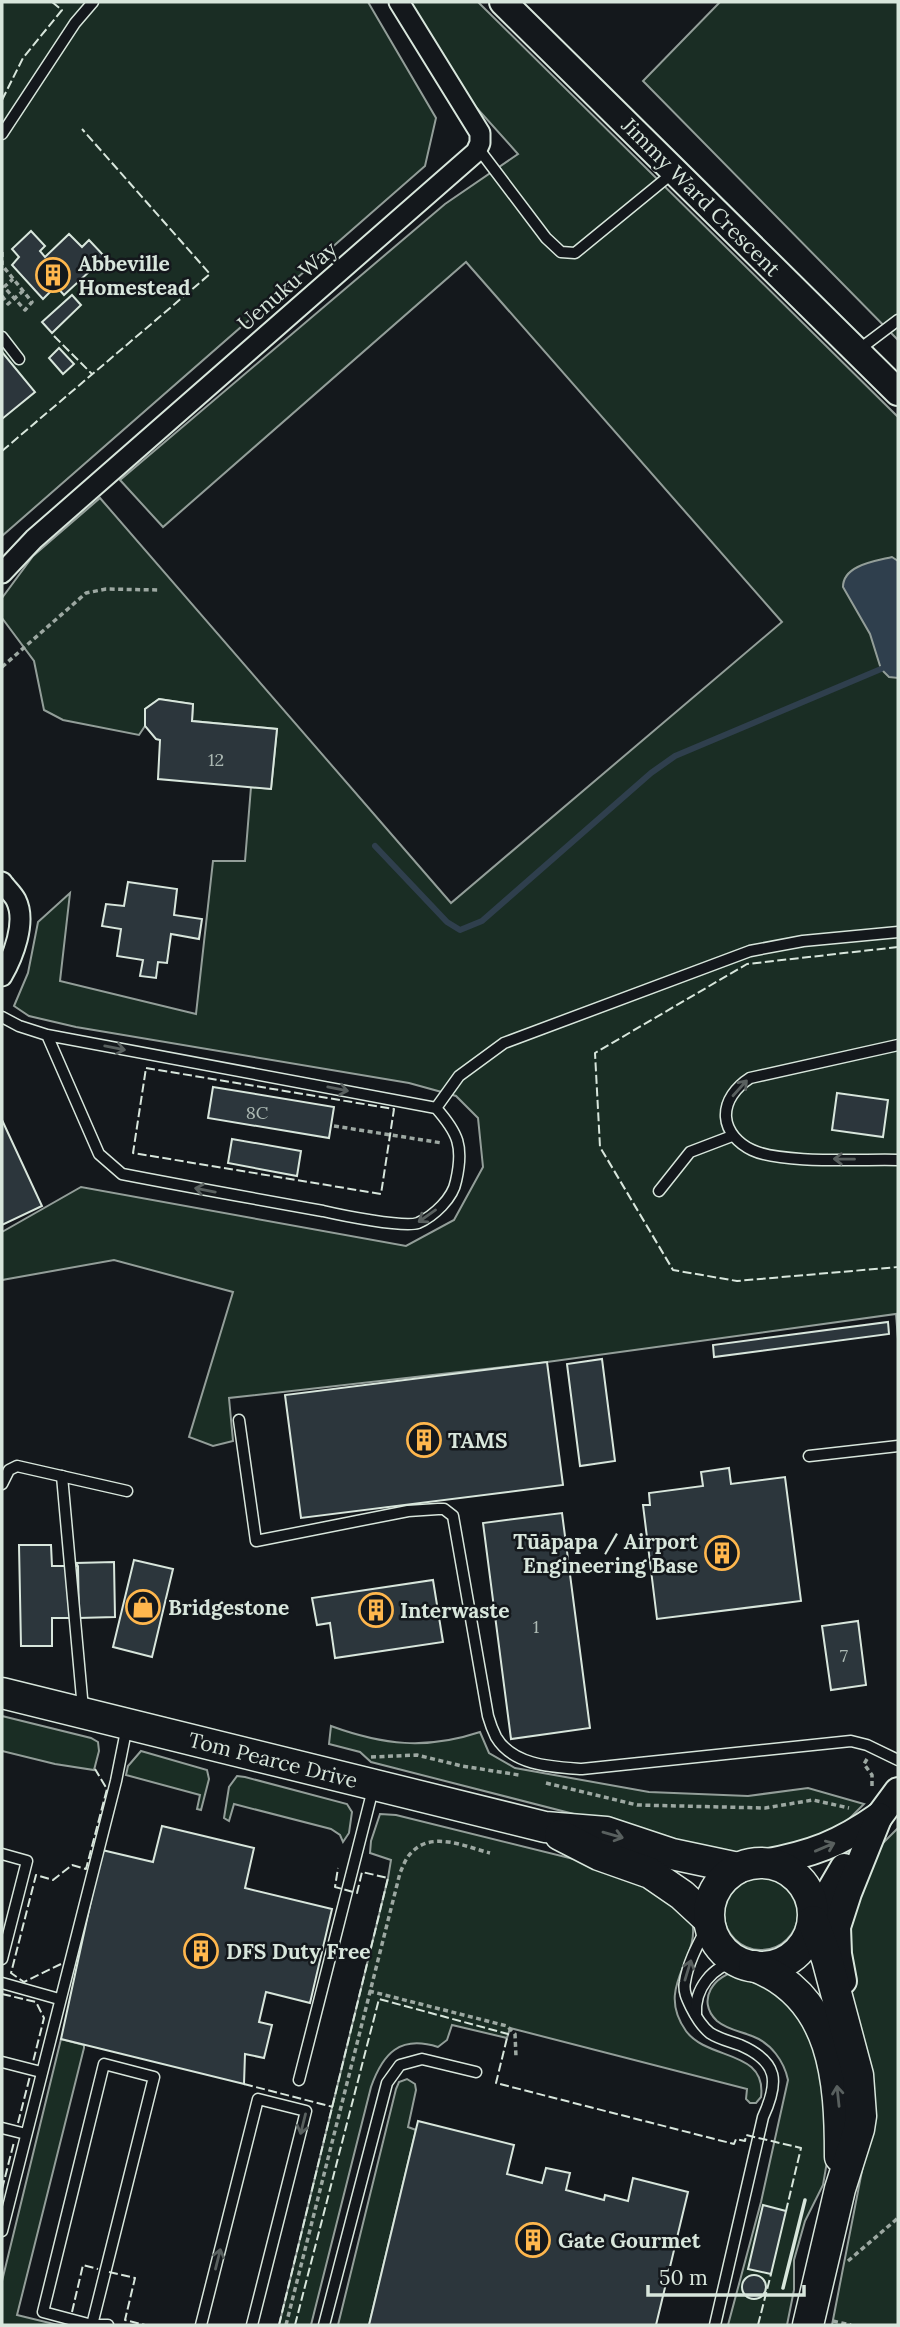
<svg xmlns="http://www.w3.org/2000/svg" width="900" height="2327" viewBox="0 0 900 2327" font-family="Lora,serif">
  <rect width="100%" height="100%" fill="#14181c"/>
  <g fill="#1a2d24" stroke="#939e99" stroke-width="2">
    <polygon points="2,2 368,2 436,118 425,166 2,536"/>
    <polygon points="410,2 478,2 898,417 898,1339 896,1314 547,1362 229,1398 233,1441 213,1446 189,1437 233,1292 114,1260 2,1280 2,1232 81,1187 406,1246 454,1220 483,1167 478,1118 456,1096 409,1083 76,1027 29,1016 14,1006 28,973 38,922 70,893 60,981 196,1014 213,861 245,861 251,787 271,789 277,729 192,721 193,704 159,699 145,709 145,726 139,735 63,720 44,710 34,661 2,618 2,598 33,556 100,498 451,903 782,622 466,262 163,527 120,480 445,204 518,154 474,105"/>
    <polygon points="720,2 898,2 898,340 643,81"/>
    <polygon points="2,1716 91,1738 98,1742 99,1751 94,1770 55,1764 2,1751"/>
    <path d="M331,1726C383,1745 426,1750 480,1732L489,1753L515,1768L649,1792L748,1796L808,1788L864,1804L842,1826L779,1851L728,1856L605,1822L371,1762L360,1752L329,1744Z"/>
    <polygon points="141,1751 207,1770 209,1779 201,1810 197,1809 200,1795 126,1775 128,1766"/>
    <polygon points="237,1776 245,1777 347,1804 352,1812 349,1833 343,1842 340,1835 331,1829 234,1804 229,1821 224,1818 229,1787"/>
    <path d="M380,1814L396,1815L634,1874L692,1921C701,1959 654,1986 686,2031C708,2061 767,2049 761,2097L756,2103H750L746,2099L747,2089L510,2028L507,2038L452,2025L447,2040L438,2047C400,2035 383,2053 371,2087L311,2325H279L388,1878L391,1860L370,1853L371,1841Z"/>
    <polygon points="898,1828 898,2325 832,2325 867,2145 846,1982 847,1916 876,1850"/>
    <circle cx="761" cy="1913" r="37"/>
    <path d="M739,1971L767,1979L817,2040L829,2150L823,2185L805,2221L794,2260V2290L787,2325H728L761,2202L788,2080C784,2061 771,2043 752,2036C740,2031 728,2030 717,2021C695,2000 715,1974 739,1971Z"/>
    <polygon points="61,2039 84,2045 84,2048 17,2315 58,2325 2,2325 2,2281"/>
    <polygon points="407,2079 415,2084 416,2090 408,2127 416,2130 369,2325 338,2325 396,2089 399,2082"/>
  </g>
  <path fill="#2f3f4d" stroke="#939e99" stroke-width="2" d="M892,557L898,561V678L889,677L881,669L870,634L843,587C843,565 876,561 892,557Z"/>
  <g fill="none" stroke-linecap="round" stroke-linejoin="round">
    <polyline stroke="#2f3f4d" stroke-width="6" points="375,846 447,922 460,930 482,921 651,773 675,756 881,669"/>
  </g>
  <g fill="#2c363c" stroke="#d8e6dc" stroke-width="2">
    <polygon points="31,231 45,246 40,251 45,257 69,234 82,247 89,240 105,257 64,295 56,286 43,299 12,265 19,257 12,249"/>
    <polygon points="72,295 81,305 52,333 42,322"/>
    <polygon points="59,348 74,364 63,374 49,358"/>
    <polygon points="2,352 35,392 2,419"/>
    <polygon points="159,699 193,704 192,721 277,729 271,789 158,779 160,740 156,739 145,726 145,709"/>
    <polygon points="128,882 177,889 174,915 202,919 199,939 171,934 167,963 158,962 156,978 140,976 143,960 117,956 121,929 102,926 106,904 124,906"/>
    <polygon points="213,1087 334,1107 329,1138 208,1118"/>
    <polygon points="837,1093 888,1100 883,1137 832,1130"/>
    <polygon points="2,1120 42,1206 2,1225"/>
    <polygon points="232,1139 301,1151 297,1176 228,1163"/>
    <polygon points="888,1322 889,1334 714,1357 713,1345"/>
    <polygon points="602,1359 615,1461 580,1466 567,1364"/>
    <polygon points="547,1362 563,1485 301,1518 285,1395"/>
    <polygon points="729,1468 731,1484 785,1477 801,1601 657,1619 643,1505 650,1505 649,1493 703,1486 701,1472"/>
    <polygon points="562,1513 590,1728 511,1739 483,1523"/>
    <polygon points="19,1545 51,1545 52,1566 78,1566 79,1618 52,1618 52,1646 21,1646"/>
    <polygon points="134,1560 173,1569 152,1657 113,1647"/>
    <polygon points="114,1562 115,1617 79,1618 78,1566 76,1563"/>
    <polygon points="433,1580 443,1642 335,1658 330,1623 317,1625 312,1598"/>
    <polygon points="858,1621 866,1685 831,1690 822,1626"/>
    <polygon points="162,1826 254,1848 245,1888 332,1909 310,2003 266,1992 259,2022 272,2025 264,2058 245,2054 244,2084 61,2039 102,1850 153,1862"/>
    <polygon points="418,2121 514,2145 507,2174 542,2183 546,2168 570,2173 566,2190 604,2200 605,2195 628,2201 633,2178 688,2192 656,2325 369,2325"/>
    <polygon points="763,2205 786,2211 771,2274 748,2269"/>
    <circle cx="754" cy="2287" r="12"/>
  </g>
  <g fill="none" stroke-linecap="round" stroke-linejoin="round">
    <g stroke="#d8e6dc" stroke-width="13">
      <g id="lane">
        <polyline points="2,134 75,23 93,2"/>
        <polyline points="478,148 546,238 561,252 575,253 674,172"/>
        <polyline points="2,337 19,359"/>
        <polyline points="857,351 898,320"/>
        <path d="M2,1017L19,1026L47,1035L436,1108C458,1133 464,1146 456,1181C453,1198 434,1216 418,1223C404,1228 340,1215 323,1211C256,1199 189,1187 122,1174L99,1154L47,1035"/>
        <path d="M898,1045L750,1078C736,1087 725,1101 726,1117C727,1132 739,1144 752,1150C781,1164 863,1159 898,1160"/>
        <polyline points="436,1108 459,1076 504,1043 750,951 803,941 898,932"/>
        <polyline points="659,1191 690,1152 732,1136"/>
        <path d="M239,1420L256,1541L408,1511L438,1509H444L453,1516L488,1716C490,1723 493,1731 496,1737C513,1766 553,1767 582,1769L851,1741L867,1745L898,1760"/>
        <polyline points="809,1456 898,1446"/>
        <polyline points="62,1476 83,1709"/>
        <polyline points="2,1484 9,1470 17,1466 127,1491"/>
        <polyline points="2,1854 27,1861 2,1959"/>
        <path d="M709,1923C700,1941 688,1961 685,1982C683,1991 687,1999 691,2007C696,2017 701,2026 710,2033C719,2039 729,2041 740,2045C779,2062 779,2082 763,2117L715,2325"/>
        <polyline points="2,1983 59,1999"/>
        <path d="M696,2015C694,1989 712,1966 738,1961"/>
        <polyline points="2,2062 41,2072"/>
        <polygon points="104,2064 154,2077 92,2325 43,2312"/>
        <polyline points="299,2080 373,1789"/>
        <polyline points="2,2128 26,2134"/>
        <polyline points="2,2231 116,1781 127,1726"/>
        <polyline points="93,2325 108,2325"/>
        <polyline points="201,2325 258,2099 306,2111 252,2325"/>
        <polyline points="324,2325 387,2083 400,2065 422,2059 476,2072"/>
      </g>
    </g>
    <g stroke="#d8e6dc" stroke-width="23">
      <g id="street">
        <polyline points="2,573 34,539 476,152 480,143 480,133 399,2"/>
        <path d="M2,882C6,888 13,894 16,900C27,922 13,957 2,976"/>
      </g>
    </g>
    <g stroke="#d8e6dc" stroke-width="30">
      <g id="secondary">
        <polyline points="503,2 898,392"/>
        <polyline points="870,1829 898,1791"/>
        <path d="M764,1863C812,1854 839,1844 879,1816"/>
        <polyline points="813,1920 844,1867"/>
        <polyline points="843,1981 838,1954 837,1927 848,1893 879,1816"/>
      </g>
    </g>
    <g stroke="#d8e6dc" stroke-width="33">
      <g id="primary">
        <polyline points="2,1693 545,1827 606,1832 672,1854 738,1868"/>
        <polyline points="560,1835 599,1855 650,1873 682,1895 709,1920"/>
        <circle cx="761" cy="1915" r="52"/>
        <path d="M754,1966C835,1997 840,2081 840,2157"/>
        <polyline points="808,2325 840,2189 859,2129 861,2116 858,2075 827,1959 813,1921"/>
      </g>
    </g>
    <g stroke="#9da8a2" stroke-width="3.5" stroke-dasharray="5 3.5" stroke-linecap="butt">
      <polyline points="2,252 2,265 32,302 25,310 4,287 13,279"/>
      <polyline points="2,296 8,304 23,291"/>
      <polyline points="2,667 86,593 106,589 160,590"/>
      <polyline points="334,1126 442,1143"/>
      <polyline points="371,1757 417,1755 462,1766 519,1775"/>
      <polyline points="867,1759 864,1764 872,1775 872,1787"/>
      <polyline points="546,1783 637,1805 765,1808 813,1800 849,1808"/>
      <polyline points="369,1991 507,2026 515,2034 516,2057"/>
      <polyline points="848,2261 898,2218"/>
      <polyline points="833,2321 851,2325"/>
      <path d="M286,2325L400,1873C403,1866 406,1858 411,1853C432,1830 466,1847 490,1853"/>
    </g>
    <use href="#lane" stroke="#14181c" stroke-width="10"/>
    <use href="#street" stroke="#14181c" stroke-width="19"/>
    <use href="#secondary" stroke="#14181c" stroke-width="26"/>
    <use href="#primary" stroke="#14181c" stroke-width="30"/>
    <g stroke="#d8e6dc" stroke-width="2" stroke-dasharray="9 3.5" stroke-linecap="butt">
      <polyline points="2,100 23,58 62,10 52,2"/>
      <polyline points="54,336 92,374"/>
      <polyline points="2,451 210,274 82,129"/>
      <polyline points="898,947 747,964 595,1053 600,1147 673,1270 737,1281 898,1267"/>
      <polygon points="146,1068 394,1109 381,1194 133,1153"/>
      <polyline points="61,1964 24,1982 11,1973 36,1875 53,1880 72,1865 86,1869 107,1789 95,1769"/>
      <polyline points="2,1994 36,2002 44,2018 33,2062"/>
      <polyline points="244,2084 333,2107"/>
      <polyline points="18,2123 30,2076"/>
      <polyline points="2,2189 14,2142"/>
      <polyline points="109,2272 135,2278 125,2320 145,2325"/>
      <polyline points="72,2312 83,2265 98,2269"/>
      <polyline points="279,2325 388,1878 362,1872 357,1893 335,1887 338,1868"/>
      <polyline points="295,2325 379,1999 508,2034 496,2083 734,2144 736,2139 745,2141 746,2135 801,2148 786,2211"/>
      <polyline points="758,2325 771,2274"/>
    </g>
    <polyline stroke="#d8e6dc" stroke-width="3.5" points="783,2288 805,2200"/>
  </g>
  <defs><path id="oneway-shaft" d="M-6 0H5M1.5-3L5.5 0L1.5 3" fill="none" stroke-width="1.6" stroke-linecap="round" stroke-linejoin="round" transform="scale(1.75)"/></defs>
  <g stroke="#59605f">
    <use href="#oneway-shaft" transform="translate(115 1048) rotate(11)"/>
    <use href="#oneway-shaft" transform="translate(740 1088) rotate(-48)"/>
    <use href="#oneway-shaft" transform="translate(338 1089) rotate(11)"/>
    <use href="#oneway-shaft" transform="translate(844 1159) rotate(-179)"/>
    <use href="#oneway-shaft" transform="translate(205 1190) rotate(-169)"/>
    <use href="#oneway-shaft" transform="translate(427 1216) rotate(145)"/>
    <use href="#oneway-shaft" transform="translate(613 1835) rotate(16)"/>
    <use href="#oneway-shaft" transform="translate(825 1847) rotate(-23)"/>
    <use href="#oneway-shaft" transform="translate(688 1970) rotate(-73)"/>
    <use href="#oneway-shaft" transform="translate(838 2096) rotate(-96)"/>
    <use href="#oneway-shaft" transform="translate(303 2124) rotate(104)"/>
    <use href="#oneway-shaft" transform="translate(218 2259) rotate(-76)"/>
  </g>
  <defs>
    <g id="building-ring" transform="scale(1.75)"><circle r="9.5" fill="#14181c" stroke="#ffb74d" stroke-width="1.5"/><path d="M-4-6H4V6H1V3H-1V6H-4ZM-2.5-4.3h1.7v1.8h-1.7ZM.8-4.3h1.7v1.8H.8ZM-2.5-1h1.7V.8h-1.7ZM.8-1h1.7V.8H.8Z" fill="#ffb74d"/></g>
    <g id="shop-ring" transform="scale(1.75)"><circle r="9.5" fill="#14181c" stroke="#ffb74d" stroke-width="1.5"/><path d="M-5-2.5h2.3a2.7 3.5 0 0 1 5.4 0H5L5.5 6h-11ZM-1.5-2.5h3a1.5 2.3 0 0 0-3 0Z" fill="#ffb74d"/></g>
  </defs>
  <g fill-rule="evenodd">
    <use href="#building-ring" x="53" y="275"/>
    <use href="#building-ring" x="424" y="1440"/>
    <use href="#building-ring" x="722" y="1553"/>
    <use href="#shop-ring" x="143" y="1607"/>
    <use href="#building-ring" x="376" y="1610"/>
    <use href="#building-ring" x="201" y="1951"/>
    <use href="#building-ring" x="533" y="2240"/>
  </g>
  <g text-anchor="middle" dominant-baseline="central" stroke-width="5" stroke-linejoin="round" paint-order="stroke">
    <g font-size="18" fill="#adbab4">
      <text x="216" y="759">12</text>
      <text x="257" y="1112">8C</text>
      <text x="536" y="1626">1</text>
      <text x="844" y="1655">7</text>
    </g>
    <g font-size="21" fill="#d8e6dc" stroke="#14181c">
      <text transform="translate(701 197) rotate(45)">Jimmy Ward Crescent</text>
      <text transform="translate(287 286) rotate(-41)">Uenuku Way</text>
      <text transform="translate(273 1760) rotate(14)">Tom Pearce Drive</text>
    </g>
    <g font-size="21" font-weight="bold" fill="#d8e6dc" stroke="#14181c" text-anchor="start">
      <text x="78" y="263">Abbeville<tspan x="78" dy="24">Homestead</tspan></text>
      <text x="448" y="1440">TAMS</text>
      <text x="698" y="1541" text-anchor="end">Tūāpapa / Airport<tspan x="698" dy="24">Engineering Base</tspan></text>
      <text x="168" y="1607">Bridgestone</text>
      <text x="400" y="1610">Interwaste</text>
      <text x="226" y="1951">DFS Duty Free</text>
      <text x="558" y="2240">Gate Gourmet</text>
    </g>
  </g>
  <rect width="900" height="2327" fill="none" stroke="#d8e6dc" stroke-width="7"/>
  <path d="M648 2285v10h156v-10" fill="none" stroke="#d8e6dc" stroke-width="3.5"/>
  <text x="659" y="2285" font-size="21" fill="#d8e6dc" stroke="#14181c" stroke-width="5" paint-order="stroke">50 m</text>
</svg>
